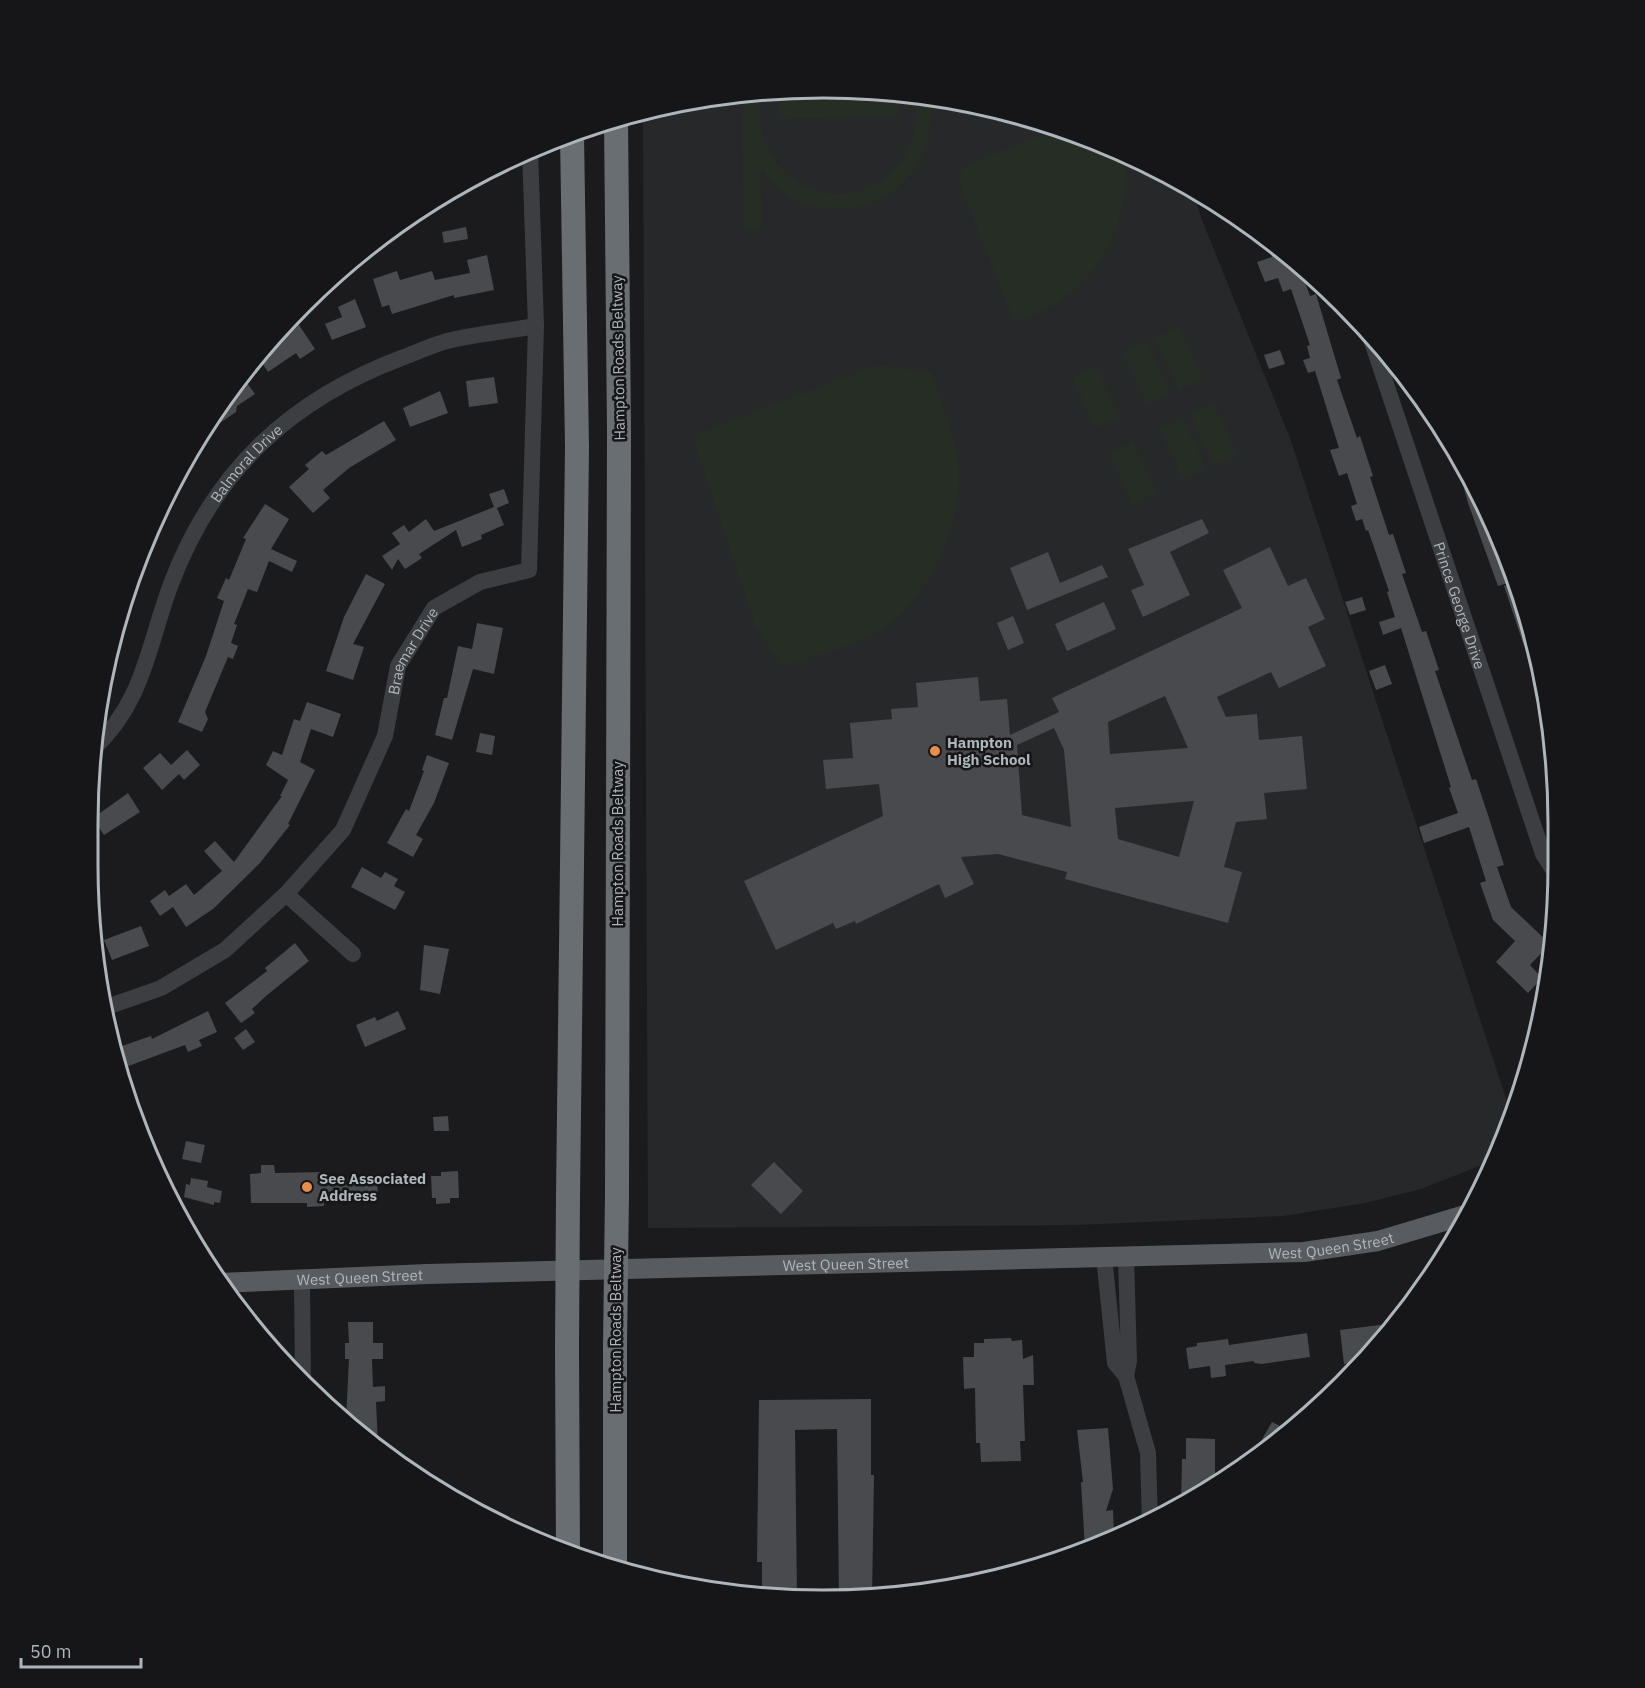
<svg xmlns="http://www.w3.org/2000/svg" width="1645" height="1688" viewBox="0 0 1645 1688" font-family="'IBM Plex Sans',sans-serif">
  <rect width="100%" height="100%" fill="#1b1b1d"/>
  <polygon fill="#27282a" points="775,89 919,93 1059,126 1191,186 1202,220 1291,441 1512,1117 1492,1161 1421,1189 1365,1203 1283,1216 1076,1225 648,1228 643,110"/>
  <g fill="#262d25">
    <polygon points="779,89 898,93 898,116 779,119"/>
    <path d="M759,91C760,108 759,125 765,142C788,203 869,213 905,156C916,137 916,115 916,93L931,96C931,115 931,133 924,151C903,208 826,228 779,189C772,183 767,175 761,168L762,229H743L742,94Z"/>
    <path d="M1061,127L1124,155C1132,210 1109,265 1065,298C1050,310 1032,315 1014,322L958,179L964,166Z"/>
    <polygon points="1179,327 1203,379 1179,390 1155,338"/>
    <polygon points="1147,341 1171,393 1147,405 1123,352"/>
    <path d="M877,365L931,372C941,404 958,439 959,473C960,530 925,608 873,635C845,649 811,656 782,667L755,625L695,445L699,433Z"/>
    <polygon points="1096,366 1120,417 1096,428 1072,377"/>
    <polygon points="1214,403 1238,455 1214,466 1190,414"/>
    <polygon points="1183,418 1207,470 1183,480 1159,428"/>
    <polygon points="1133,442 1157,493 1132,505 1109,453"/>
  </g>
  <g fill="#484a4d" fill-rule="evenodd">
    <polygon points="466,227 468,239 444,243 442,232"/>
    <polygon points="1267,240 1298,263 1310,296 1316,294 1341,378 1337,380 1357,438 1360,436 1373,476 1370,477 1389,535 1393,534 1406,573 1402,574 1422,632 1426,631 1439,670 1435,671 1472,780 1476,779 1488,815 1504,865 1497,867 1511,907 1550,944 1530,965 1542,978 1528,993 1496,962 1515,941 1493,920 1480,883 1486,881 1469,827 1424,843 1419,827 1458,813 1449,788 1451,787 1401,628 1383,635 1379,622 1395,617 1387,592 1389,591 1368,530 1366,531 1362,519 1356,521 1351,506 1357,504 1347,473 1339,476 1330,450 1339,448 1315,371 1308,373 1303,360 1310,358 1307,346 1310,345 1291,289 1283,292 1278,278 1265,282 1257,262 1272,257"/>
    <polygon points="487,255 494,290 454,298 454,295 392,314 389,305 382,307 373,279 397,271 400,280 432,271 435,280 470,273 467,260"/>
    <polygon points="355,299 366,327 332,340 325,324 342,317 338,307"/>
    <polygon points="297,322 315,349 300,359 296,353 268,372 257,355 266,343"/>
    <polygon points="1280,350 1285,364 1269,369 1264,355"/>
    <polygon points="242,376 255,394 237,406 236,412 201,436"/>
    <polygon points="494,377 498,403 469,407 466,381"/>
    <polygon points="440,391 448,413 410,427 403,408"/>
    <polygon points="384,421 396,440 349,468 323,490 330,498 313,513 289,487 309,469 305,465 322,451 326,455"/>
    <polygon points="1464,468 1482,498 1514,581 1498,586 1468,503 1459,470"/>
    <polygon points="504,489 509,503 497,508 504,525 481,535 482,539 462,547 456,530 419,554 422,558 405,569 398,559 392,570 382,556 400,544 392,533 404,525 409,532 426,519 434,531 494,507 489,494"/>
    <polygon points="265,504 289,519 271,549 297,561 292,572 269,561 257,592 248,589 234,624 237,625 231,643 238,646 233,659 228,657 205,712 208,719 202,732 178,722 206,656 224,601 217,598 226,578 229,580 246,539 243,538"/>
    <polygon points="1202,519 1209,533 1170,552 1190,595 1143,617 1131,590 1144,585 1128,549"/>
    <path d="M1270,547L1288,586L1306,578L1325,619L1308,627L1326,666L1279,688L1271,672L1217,697L1226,717L1257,714L1259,740L1302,736L1307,789L1264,793L1267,819L1236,822L1224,867L1242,872L1228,923L1065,879L1067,872L998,854L961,857L974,884L945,898L939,884L856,924L855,921L836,929L833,923L776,950L744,881L883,816L879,784L826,789L823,760L853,758L850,723L892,719L891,709L918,707L916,683L978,677L980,701L1007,699L1010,735L1059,712L1052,698L1242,608L1223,570ZM1165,696L1188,748L1110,754L1108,722ZM1054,728L1064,750L1071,827L1022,815L1017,745ZM1194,801L1179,857L1118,839L1115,808Z"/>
    <polygon points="1048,552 1060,583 1102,565 1108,577 1027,610 1010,568"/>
    <polygon points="366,574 385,584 353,644 364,647 353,680 326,671 344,617"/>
    <polygon points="1514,583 1533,632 1539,668 1532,670 1504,586"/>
    <polygon points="1362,597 1366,610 1350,615 1345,602"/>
    <polygon points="1104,602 1116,629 1067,651 1055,624"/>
    <polygon points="1013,616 1024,643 1008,650 997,623"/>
    <polygon points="477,623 503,628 494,674 473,669 452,740 435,735 444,698 447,698 458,646 472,649"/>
    <polygon points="1385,665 1392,684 1376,690 1369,671"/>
    <polygon points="307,702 341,714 333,737 311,729 300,762 315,770 288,824 290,825 260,863 213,909 186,927 173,907 160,916 150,901 165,890 169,896 186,884 194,895 222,871 204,851 215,841 234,862 282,796 280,796 288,780 266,765 273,751 282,755 294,719 300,721"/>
    <polygon points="480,733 495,736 492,755 476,752"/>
    <polygon points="187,750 200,765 184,780 179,774 162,790 143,768 160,753 171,765"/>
    <polygon points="427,755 449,763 434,803 416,835 423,839 413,857 387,843 406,809 409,811 424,771 422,770"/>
    <polygon points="128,793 140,812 104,835 93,818"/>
    <polygon points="362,867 381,878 385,872 398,879 394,886 405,892 395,910 351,887"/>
    <polygon points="141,926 149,946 112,960 104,940"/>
    <polygon points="295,943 309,961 266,996 252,1009 255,1013 241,1023 225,1003 267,971 265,968"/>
    <polygon points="424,945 449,949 440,994 420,990"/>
    <polygon points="208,1011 217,1032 199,1040 202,1046 188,1052 185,1045 123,1068 116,1048 151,1036 152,1039"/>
    <polygon points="398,1011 406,1029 365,1047 356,1025 375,1017 377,1021"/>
    <polygon points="246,1029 255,1042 243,1050 234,1038"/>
    <polygon points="448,1116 449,1131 434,1131 433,1117"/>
    <polygon points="186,1141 205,1145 201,1163 182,1159"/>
    <polygon points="774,1162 803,1191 781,1214 751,1185"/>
    <polygon points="261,1165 274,1165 275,1173 323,1172 324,1180 362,1179 362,1174 377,1174 378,1199 324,1197 324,1206 307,1207 307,1203 251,1203 250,1174 261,1173"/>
    <polygon points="458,1171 459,1198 450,1198 450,1203 436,1204 436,1198 432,1198 431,1176 441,1176 441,1172"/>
    <polygon points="191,1178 208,1181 207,1187 222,1191 220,1203 214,1202 214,1205 184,1197 186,1184 190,1185"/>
    <polygon points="348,1322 373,1322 373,1343 383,1343 383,1359 372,1359 373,1387 385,1386 385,1401 376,1402 378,1444 346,1419 349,1359 345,1359 345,1343 349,1343"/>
    <polygon points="1395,1323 1376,1350 1363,1362 1344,1364 1340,1330"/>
    <polygon points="1307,1333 1310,1357 1262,1364 1254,1363 1254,1361 1225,1365 1226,1376 1211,1378 1210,1366 1189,1369 1186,1348 1197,1346 1197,1343 1228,1339 1229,1345"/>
    <polygon points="1011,1338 1012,1341 1022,1340 1023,1359 1033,1355 1034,1385 1023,1385 1025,1441 1020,1441 1021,1461 981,1462 980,1443 976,1443 975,1388 964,1389 963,1357 974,1357 974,1343 984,1343 984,1339"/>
    <polygon points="871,1399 871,1475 874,1475 872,1599 839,1598 837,1429 795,1430 797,1597 762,1596 762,1562 757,1562 759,1400"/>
    <polygon points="1272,1422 1290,1431 1271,1449 1249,1462"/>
    <polygon points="1108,1428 1113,1489 1106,1511 1113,1510 1114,1538 1085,1549 1081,1482 1083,1482 1077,1430"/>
    <polygon points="1186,1438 1215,1439 1215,1483 1181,1504 1182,1459 1186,1459"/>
  </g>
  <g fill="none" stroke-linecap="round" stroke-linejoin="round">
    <g stroke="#3c3e42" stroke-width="16">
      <path id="s1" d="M1370,336L1543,854L1554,871"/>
      <path id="s2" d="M92,750C144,703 148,645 171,584C214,470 291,399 404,357C418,352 432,345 447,341C476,334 507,331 536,326"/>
      <polyline points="286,894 353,954"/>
      <path id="s3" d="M101,1009L161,988L225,950L286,894L343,830L385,736L398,666L434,608L480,582L529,570L536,326L530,150"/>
      <polyline points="1104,1257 1115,1363 1126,1376 1129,1361 1126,1257"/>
      <polyline points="302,1280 303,1386"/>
      <polyline points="1126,1376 1148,1453 1150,1524"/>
    </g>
    <path stroke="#585c61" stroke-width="20" id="s4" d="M219,1283L427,1274L1304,1252L1378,1241L1468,1214"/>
    <g stroke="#696e73" stroke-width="24">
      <polyline points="616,118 619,432 617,1194"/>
      <polyline points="568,1197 577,447 572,135"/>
      <polyline points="615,1346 615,1569"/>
      <polyline points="567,1348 568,1554"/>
    </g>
    <g stroke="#696e73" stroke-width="24">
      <polyline points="615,1346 617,1194"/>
      <polyline points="567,1348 568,1197"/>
    </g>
  </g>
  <g fill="#e88e48" stroke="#161618" stroke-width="2">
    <circle cx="935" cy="751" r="6"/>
    <circle cx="307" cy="1187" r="6"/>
  </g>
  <g text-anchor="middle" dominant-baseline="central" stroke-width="5" stroke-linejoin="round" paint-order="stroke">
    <g font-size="15" fill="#aeb6bc" stroke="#161618">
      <text transform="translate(618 358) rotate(-91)">Hampton Roads Beltway</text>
      <text stroke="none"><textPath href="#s2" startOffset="330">Balmoral Drive</textPath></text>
      <text stroke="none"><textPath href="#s1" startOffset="284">Prince George Drive</textPath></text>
      <text stroke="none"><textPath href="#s3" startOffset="500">Braemar Drive</textPath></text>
      <text transform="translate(617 844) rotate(-90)">Hampton Roads Beltway</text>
      <text stroke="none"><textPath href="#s4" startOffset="1113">West Queen Street</textPath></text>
      <text stroke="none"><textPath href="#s4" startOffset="627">West Queen Street</textPath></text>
      <text stroke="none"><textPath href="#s4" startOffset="141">West Queen Street</textPath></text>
      <text transform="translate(615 1330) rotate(-90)">Hampton Roads Beltway</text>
    </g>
    <g font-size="15" font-weight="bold" fill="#aeb6bc" stroke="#161618" text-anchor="start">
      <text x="947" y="742">Hampton<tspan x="947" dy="17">High School</tspan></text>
      <text x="319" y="1178">See Associated<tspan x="319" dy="17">Address</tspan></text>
    </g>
  </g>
  <path d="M0 0H1645V1688H0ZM823 98H823A725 725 0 0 1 1548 823V865A725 725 0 0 1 823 1590H823A725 725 0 0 1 98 865V823A725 725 0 0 1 823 98Z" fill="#161618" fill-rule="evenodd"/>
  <path fill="none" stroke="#aeb6bc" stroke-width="3" d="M823 98H823A725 725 0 0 1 1548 823V865A725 725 0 0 1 823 1590H823A725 725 0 0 1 98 865V823A725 725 0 0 1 823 98Z"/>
  <path d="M21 1658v9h120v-9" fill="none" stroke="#aeb6bc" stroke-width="3"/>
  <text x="30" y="1658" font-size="18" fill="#aeb6bc" stroke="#161618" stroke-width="4.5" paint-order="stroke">50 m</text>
</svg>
